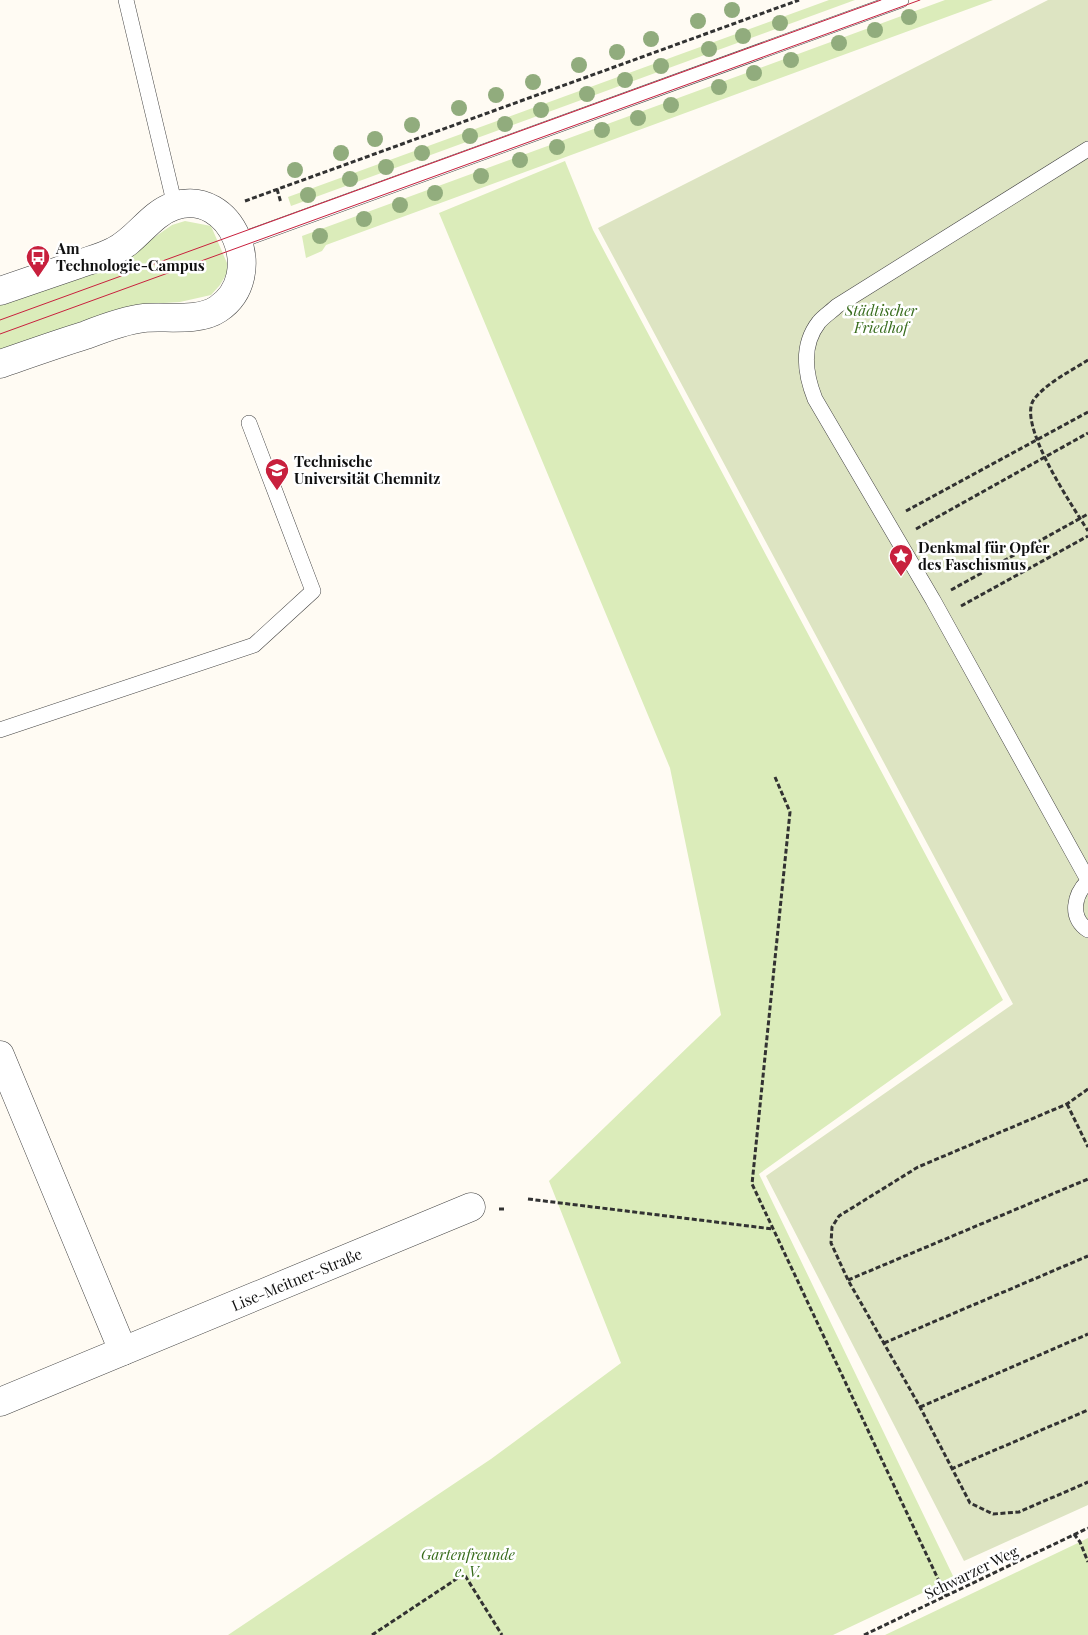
<svg xmlns="http://www.w3.org/2000/svg" width="1088" height="1635" viewBox="0 0 1088 1635" font-family="'Playfair Display',serif">
  <rect width="100%" height="100%" fill="#fffbf3"/>
  <g fill="#dbecba">
    <polygon points="829,0 855,0 291,206 288,197"/>
    <polygon points="945,0 993,0 326,245 322,251 306,258 302,236"/>
    <polygon points="565,161 593,230 1003,1000 759,1174 954,1578 833,1635 228,1635 491,1459 621,1363 549,1181 721,1015 670,768 439,213"/>
    <polygon points="185,221 211,226 227,263 227,273 220,285 211,295 180,302 147,304 0,355 0,301 136,250 172,225"/>
    <polygon points="1088,1538 1088,1635 885,1635 1080,1542"/>
  </g>
  <polygon fill="#dde4c2" points="1048,0 1088,0 1088,1505 964,1561 766,1176 1013,1004 598,228"/>
  <g fill="none" stroke-linecap="round" stroke-linejoin="round">
    <g stroke="#434343" stroke-width="16">
      <g id="lane">
        <polyline points="126,0 175,206"/>
        <path d="M1088,149L837,306C832,311 824,316 819,322C801,345 805,374 815,399L933,600L1088,880"/>
        <polyline points="239,241 901,0"/>
        <polyline points="0,730 254,645 313,591 249,423"/>
        <path d="M1088,881C1074,895 1069,917 1088,930"/>
      </g>
    </g>
    <g stroke="#434343" stroke-width="29">
      <g id="street">
        <path d="M0,291C26,282 53,273 79,264C90,260 103,257 114,251C137,240 150,214 174,206C232,187 268,276 218,309C199,322 166,316 144,318C125,320 104,328 86,335C57,344 29,354 0,364"/>
        <polyline points="0,1055 123,1351"/>
        <path id="s1" d="M0,1402L471,1207"/>
      </g>
    </g>
    <g stroke="#323232" stroke-width="3" stroke-dasharray="5 2.5" stroke-linecap="butt">
      <polyline points="277,189 281,203"/>
      <polyline points="245,201 799,0"/>
      <path d="M1088,360C1071,371 1048,382 1035,398C1014,421 1074,508 1088,531"/>
      <polyline points="906,511 1088,412"/>
      <polyline points="916,529 1088,433"/>
      <polyline points="951,590 1088,514"/>
      <polyline points="961,606 1088,536"/>
      <polyline points="775,777 790,812 752,1184 946,1596"/>
      <polyline points="1088,1089 1067,1104 918,1167 839,1216 832,1227 831,1243 848,1280 920,1407 970,1503 993,1514 1019,1512 1088,1482"/>
      <polyline points="1067,1104 1088,1147"/>
      <polyline points="528,1199 773,1229"/>
      <polyline points="499,1209 506,1209"/>
      <polyline points="848,1280 1088,1179"/>
      <polyline points="884,1343 1088,1256"/>
      <polyline points="920,1407 1088,1334"/>
      <polyline points="951,1469 1088,1410"/>
      <polyline points="1074,1534 1080,1542 1088,1562"/>
      <polyline points="372,1635 464,1574 502,1635"/>
      <polyline points="864,1635 1088,1528"/>
    </g>
    <use href="#lane" stroke="#fff" stroke-width="15"/>
    <use href="#street" stroke="#fff" stroke-width="28"/>
    <g stroke="#c8203d" stroke-width="1">
      <polyline points="0,320 881,0"/>
      <polyline points="0,334 920,0"/>
    </g>
  </g>
  <g fill="#91ac7d">
    <circle cx="732" cy="10" r="8"/>
    <circle cx="909" cy="17" r="8"/>
    <circle cx="698" cy="21" r="8"/>
    <circle cx="780" cy="23" r="8"/>
    <circle cx="875" cy="30" r="8"/>
    <circle cx="743" cy="36" r="8"/>
    <circle cx="651" cy="39" r="8"/>
    <circle cx="839" cy="43" r="8"/>
    <circle cx="709" cy="49" r="8"/>
    <circle cx="617" cy="52" r="8"/>
    <circle cx="791" cy="60" r="8"/>
    <circle cx="579" cy="65" r="8"/>
    <circle cx="661" cy="66" r="8"/>
    <circle cx="754" cy="73" r="8"/>
    <circle cx="625" cy="80" r="8"/>
    <circle cx="533" cy="82" r="8"/>
    <circle cx="719" cy="87" r="8"/>
    <circle cx="587" cy="94" r="8"/>
    <circle cx="496" cy="95" r="8"/>
    <circle cx="671" cy="105" r="8"/>
    <circle cx="459" cy="108" r="8"/>
    <circle cx="541" cy="110" r="8"/>
    <circle cx="638" cy="118" r="8"/>
    <circle cx="505" cy="124" r="8"/>
    <circle cx="412" cy="125" r="8"/>
    <circle cx="602" cy="130" r="8"/>
    <circle cx="470" cy="136" r="8"/>
    <circle cx="375" cy="139" r="8"/>
    <circle cx="557" cy="147" r="8"/>
    <circle cx="341" cy="153" r="8"/>
    <circle cx="422" cy="153" r="8"/>
    <circle cx="520" cy="160" r="8"/>
    <circle cx="386" cy="167" r="8"/>
    <circle cx="295" cy="170" r="8"/>
    <circle cx="481" cy="176" r="8"/>
    <circle cx="350" cy="179" r="8"/>
    <circle cx="435" cy="193" r="8"/>
    <circle cx="308" cy="195" r="8"/>
    <circle cx="400" cy="205" r="8"/>
    <circle cx="364" cy="219" r="8"/>
    <circle cx="320" cy="236" r="8"/>
  </g>
  <defs>
    <g id="bus-pin" transform="scale(1.25)"><path d="M0 17L-7.5 6A9.5 9.5 0 1 1 7.5 6Z" fill="#c8203d" stroke="#fff"/><path d="M-5-6H5V4H4V6H2V4H-2V6H-4V4H-5ZM-3.5-4V0h7V-4ZM-3.5 1.2v1.5H-2V1.2ZM2 1.2v1.5H3.5V1.2Z" fill="#fff"/></g>
    <g id="university-pin" transform="scale(1.25)"><path d="M0 17L-7.5 6A9.5 9.5 0 1 1 7.5 6Z" fill="#c8203d" stroke="#fff"/><path d="M0-5L7-2L0 1L-7-2ZM-4 1L0 2.5L4 1V4Q0 6-4 4Z" fill="#fff"/></g>
    <g id="sight-pin" transform="scale(1.25)"><path d="M0 17L-7.5 6A9.5 9.5 0 1 1 7.5 6Z" fill="#c8203d" stroke="#fff"/><path d="M0-6L1.8-2.2L6-1.7L2.9 1.2L3.7 5.4L0 3.3L-3.7 5.4L-2.9 1.2L-6-1.7L-1.8-2.2Z" fill="#fff"/></g>
  </defs>
  <g fill-rule="evenodd">
    <use href="#bus-pin" x="38" y="257"/>
    <use href="#university-pin" x="277" y="470"/>
    <use href="#sight-pin" x="901" y="556"/>
  </g>
  <g text-anchor="middle" dominant-baseline="central" stroke-width="5" stroke-linejoin="round" paint-order="stroke">
    <g font-size="15" font-weight="bold" fill="#101010" stroke="#fff" text-anchor="start">
      <text x="56" y="248">Am<tspan x="56" dy="17">Technologie-Campus</tspan></text>
      <text x="294" y="461">Technische<tspan x="294" dy="17">Universität Chemnitz</tspan></text>
      <text x="918" y="547">Denkmal für Opfer<tspan x="918" dy="17">des Faschismus</tspan></text>
    </g>
    <g font-size="15" font-style="italic" fill="#376c1c" stroke="#fff">
      <text x="881" y="310">Städtischer<tspan x="881" dy="17">Friedhof</tspan></text>
      <text x="468" y="1554">Gartenfreunde<tspan x="468" dy="17">e. V.</tspan></text>
    </g>
    <g font-size="15" fill="#101010" stroke="#fff">
      <text stroke="none"><textPath href="#s1" startOffset="321">Lise-Meitner-Straße</textPath></text>
      <text transform="translate(971 1572) rotate(-26)">Schwarzer Weg</text>
    </g>
  </g>
</svg>
